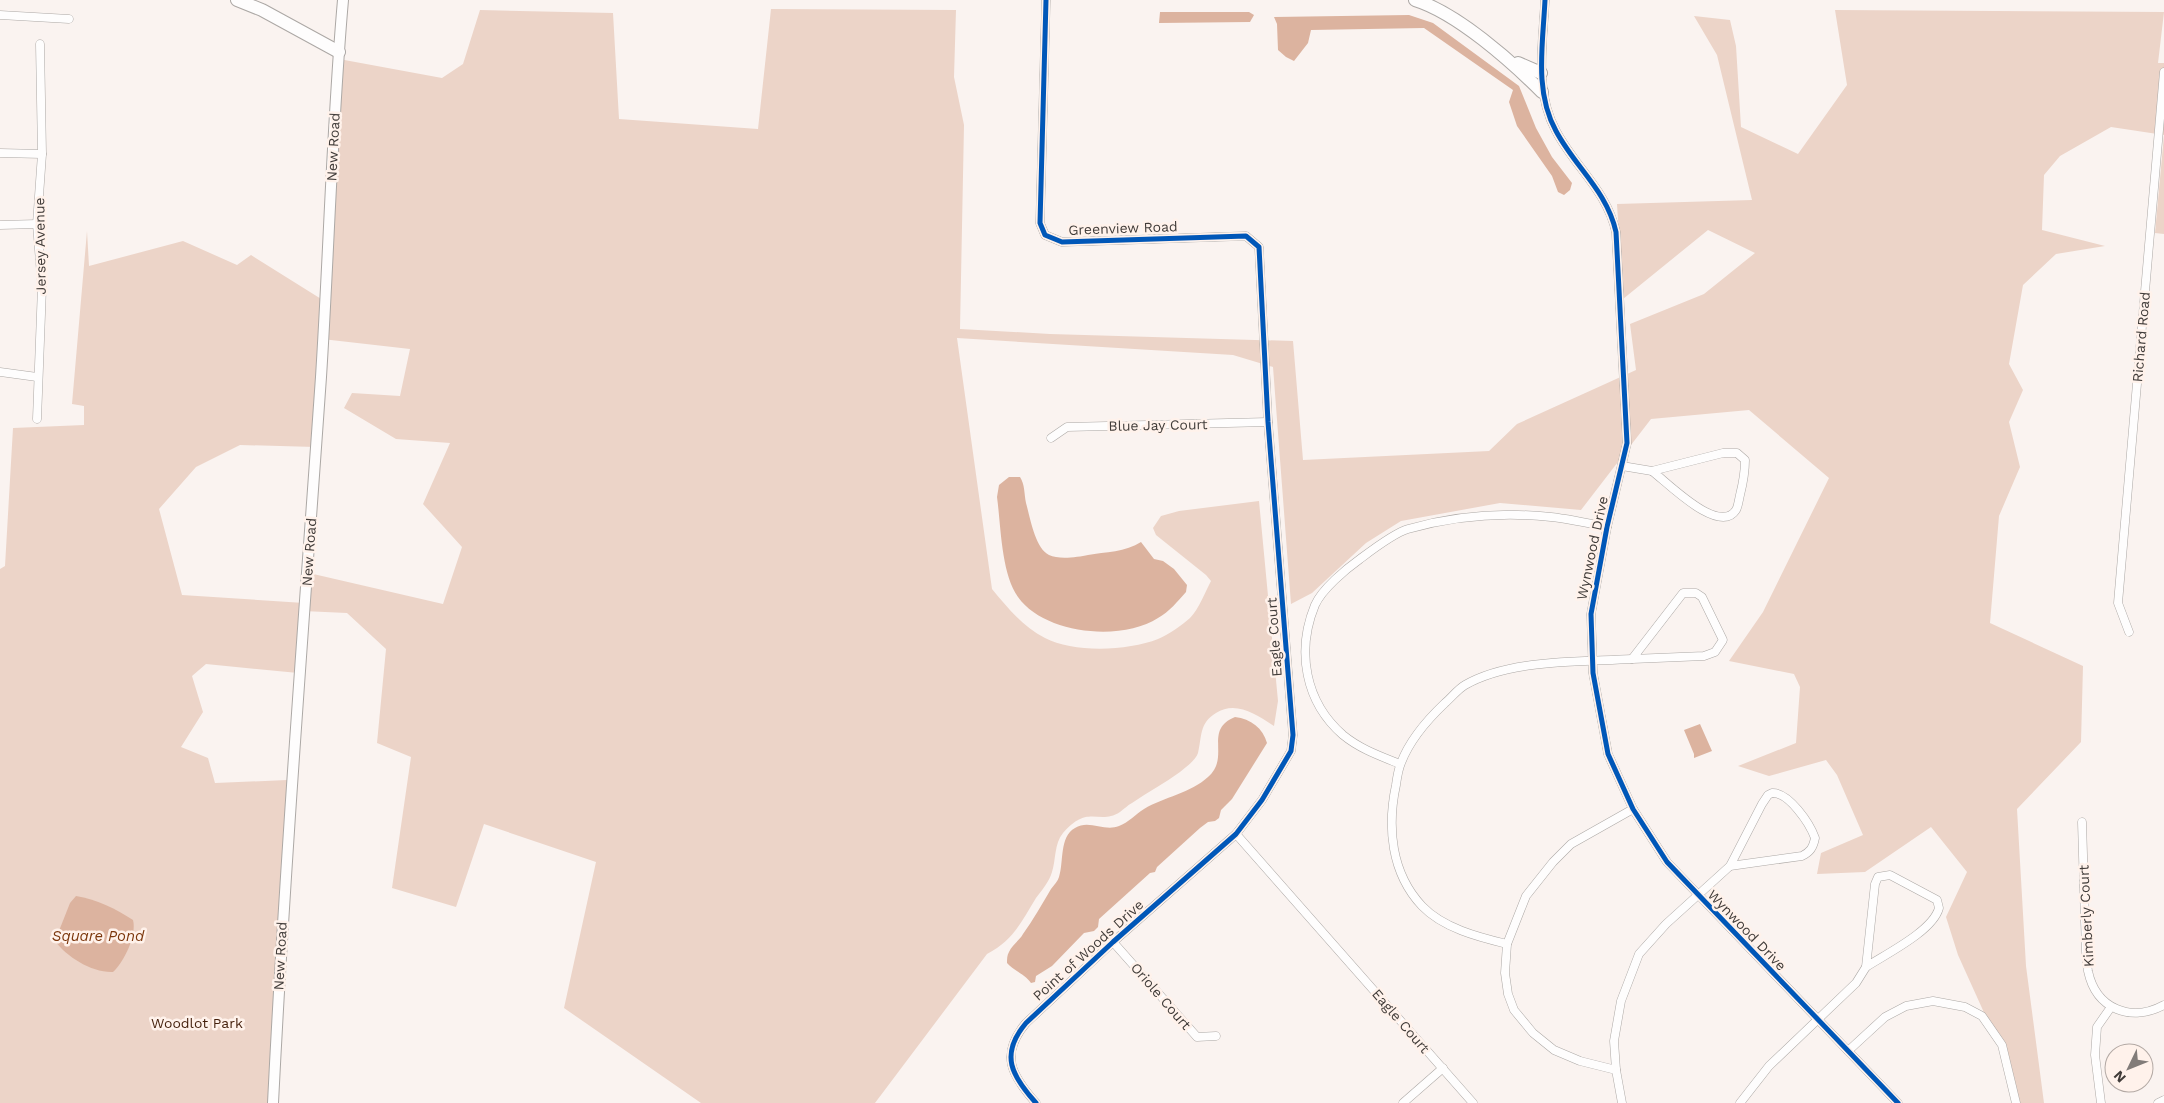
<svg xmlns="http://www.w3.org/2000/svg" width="2164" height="1103" viewBox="0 0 2164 1103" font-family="'Work Sans',sans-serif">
  <rect width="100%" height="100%" fill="#faf3f0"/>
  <path fill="#ecd4c8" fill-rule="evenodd" d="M771,9L956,10L954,77L964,125L960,329L1050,334L1293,341L1303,460L1489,451L1517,424L1636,370L1630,324L1704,294L1755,253L1708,230L1623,299L1617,204L1752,200L1717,55L1694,16L1730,20L1736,46L1741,127L1798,154L1847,85L1835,10L2164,12L2158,63H2164V234L2155,233L2164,135L2111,127L2060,156L2044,175L2042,230L2105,246L2056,254L2023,285L2009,364L2023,390L2009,422L2020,467L1999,516L1990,623L2083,666L2081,742L2017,809L2026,966L2044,1103H2017L2004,1044L1991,1028L1958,955L1946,917L1967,872L1931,827L1865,872L1817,874L1821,853L1863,835L1837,775L1826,760L1769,776L1738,766L1796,743L1800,687L1794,674L1729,661L1763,612L1829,478L1749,410L1651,419L1581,510L1500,503L1401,521L1366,543L1312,593L1291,604L1273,367L1233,355L957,338L992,589C1007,607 1023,627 1045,638C1073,653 1128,651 1158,639C1168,635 1182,625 1190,618C1199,609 1205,592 1211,581L1206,575L1156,535L1153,528L1161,516L1179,511L1259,501L1278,701L1274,726C1257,715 1236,700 1216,713C1199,723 1202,737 1198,753C1196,760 1186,767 1180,772C1165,783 1148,792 1132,803C1128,805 1124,809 1120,812C1098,826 1089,803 1063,833C1054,844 1056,860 1052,872C1049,882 1042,890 1036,898C1021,922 1014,940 987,954L875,1103H701L564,1008L596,862L484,824L456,907L392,888L411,757L377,743L386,649L347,613L303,611L298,673L206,664L192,676L203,712L181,747L208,758L215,783L287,780L289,814L272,1103H0V569L5,566L13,428L84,425V406L72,404L87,231L89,266L183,241L237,265L251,255L326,302L339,59L442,78L463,64L480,10L613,13L619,119L758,129ZM322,339L410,349L400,396L352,393L344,408L396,439L450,443L423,504L462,547L443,604L309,573L304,603L182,595L159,509L196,467L240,445L315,447Z"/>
  <g fill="#dcb39f">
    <polygon points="1160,12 1249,12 1254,15 1250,22 1159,23"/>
    <polygon points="1409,15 1433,23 1519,86 1536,128 1552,157 1572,183 1570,190 1564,195 1558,192 1552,176 1517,126 1509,102 1513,90 1424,28 1311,30 1308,43 1294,61 1286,57 1278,50 1277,24 1274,17"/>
    <path d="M1009,477H1020C1025,485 1024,493 1026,503C1030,517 1035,548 1049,555C1059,560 1078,557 1088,555C1105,552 1126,552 1141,542L1154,559L1163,561L1174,569L1187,585L1186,592C1178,601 1169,612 1158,618C1121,642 1044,634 1018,597C1001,573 1001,526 997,497L999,485Z"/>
    <path d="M1235,717C1251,719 1263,728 1267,743L1232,799L1221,810L1219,818L1215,821L1208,822L1200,828L1157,867L1155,872L1150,873L1099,919L1098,927L1094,931L1084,933L1052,966L1036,976L1035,982L1031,983C1025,974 1014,971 1007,963C1007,959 1007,955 1009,952C1012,945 1019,941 1023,934C1033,920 1042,904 1051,889C1054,885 1058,881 1059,877C1064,862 1059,837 1075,828C1089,819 1104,832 1119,826C1128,823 1136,814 1144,809C1164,797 1191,793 1208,777C1231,757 1203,730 1235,717Z"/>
    <polygon points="1700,724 1712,751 1694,758 1694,754 1684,730"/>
    <path d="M76,896C96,899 116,909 133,920C137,935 124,962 113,972C92,973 67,957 55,941L70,903Z"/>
  </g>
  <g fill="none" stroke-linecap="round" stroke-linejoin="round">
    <g stroke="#aca8a5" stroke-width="9">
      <g id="minor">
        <path d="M1545,0C1543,44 1534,91 1556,131C1575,167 1607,191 1616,232L1627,443L1607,527L1591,614L1593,673L1608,754L1633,809L1667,862L1898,1103"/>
        <polyline points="0,15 69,19"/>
        <polyline points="0,153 42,154"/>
        <polyline points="0,225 37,224"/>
        <polyline points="0,372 37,377"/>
        <polyline points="37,419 42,287 37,224 42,154 40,44"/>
        <polyline points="1051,438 1067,427 1268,422"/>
        <path d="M1723,453H1737L1745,460C1745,473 1743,483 1740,495C1739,499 1738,507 1736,510C1719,536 1667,482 1652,471Z"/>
        <polyline points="1622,466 1652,471"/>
        <polygon points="1683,593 1696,593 1702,597 1723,640 1715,652 1704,656 1632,659"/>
        <polyline points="2129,632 2118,603 2164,72"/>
        <path d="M1400,764C1380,756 1360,749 1343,735C1305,702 1296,651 1315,605C1322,589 1346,569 1360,559C1372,550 1394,533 1408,529C1454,516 1504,512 1551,517C1569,519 1588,523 1607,527"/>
        <path d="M1772,793C1789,792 1810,824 1815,838C1813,848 1810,852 1802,856L1730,866L1762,804L1768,795Z"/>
        <path d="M2082,822C2083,855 2084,888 2085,921C2086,938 2085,955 2088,971C2096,1009 2131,1023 2164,1005"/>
        <polyline points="1236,834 1473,1103"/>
        <path d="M1890,875L1937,900L1939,908C1933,931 1886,954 1866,967L1875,884L1878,877Z"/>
        <polyline points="1113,942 1197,1037 1216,1036"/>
        <path d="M1507,944C1478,937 1443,928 1422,906C1391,873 1387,827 1396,785C1397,778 1398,770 1401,763C1410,739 1427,720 1445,703C1452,697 1458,689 1465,685C1510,659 1581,662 1632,659"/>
        <polyline points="1848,1051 1885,1017 1906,1006 1933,1001 1965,1007 1982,1016 2002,1045 2016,1103"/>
        <polyline points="1616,1070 1580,1061 1554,1050 1533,1033 1514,1010 1508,994 1505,973 1507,944 1526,896 1553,862 1571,844 1633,809"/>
        <path d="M1036,1103C1012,1076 999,1055 1026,1023L1113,942L1236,834L1262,800L1291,751L1293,735L1268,422L1259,247L1246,236L1062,242L1045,235L1040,223L1046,0"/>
        <polyline points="1403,1103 1443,1068"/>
        <polyline points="1622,1103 1616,1070 1614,1041 1621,1001 1639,954 1666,924 1730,866"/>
        <polyline points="1740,1103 1769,1066 1856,983 1866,967"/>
        <polyline points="2101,1103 2095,1055 2097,1027 2111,1007"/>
        <polyline points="2158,1103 2164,1100"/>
      </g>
    </g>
    <g stroke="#aca8a5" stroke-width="12">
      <path id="tertiary" d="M273,1103C285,861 304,619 321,377C329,251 332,125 343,0"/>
    </g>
    <g stroke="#aca8a5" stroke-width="14">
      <g id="trunk">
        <polyline points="237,0 262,10 339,52"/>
        <path d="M1415,0C1457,13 1511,61 1542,92"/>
        <polyline points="1518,63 1541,73"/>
      </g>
    </g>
    <use href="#minor" stroke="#fefdfd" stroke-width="8"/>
    <use href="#tertiary" stroke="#fefdfd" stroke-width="10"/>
    <use href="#trunk" stroke="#fefdfd" stroke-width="12"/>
    <g stroke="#fff2eb" stroke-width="8">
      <g id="cycleway">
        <path d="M1545,0C1543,44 1534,91 1556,131C1575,167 1607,191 1616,232L1627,443L1607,527L1591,614L1593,673L1608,754L1633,809L1667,862L1898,1103"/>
        <path d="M1036,1103C1012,1076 999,1055 1026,1023L1113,942L1236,834L1262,800L1291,751L1293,735L1268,422L1259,247L1246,236L1062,242L1045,235L1040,223L1046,0"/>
      </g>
    </g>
    <use href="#cycleway" stroke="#0057b8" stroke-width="5"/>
  </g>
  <g text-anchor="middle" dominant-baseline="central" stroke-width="5" stroke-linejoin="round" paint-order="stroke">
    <g font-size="14" fill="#413c39" stroke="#fff2eb">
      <text transform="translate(333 147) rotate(-87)">New Road</text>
      <text transform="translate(1123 228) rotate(-2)">Greenview Road</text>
      <text transform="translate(40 246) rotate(-91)">Jersey Avenue</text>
      <text transform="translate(2141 337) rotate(-85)">Richard Road</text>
      <text transform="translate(1158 425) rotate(-1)">Blue Jay Court</text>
      <text transform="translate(1592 548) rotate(-78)">Wynwood Drive</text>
      <text transform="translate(309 552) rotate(-86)">New Road</text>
      <text transform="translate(1274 637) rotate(-94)">Eagle Court</text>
      <text transform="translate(2086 916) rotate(-93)">Kimberly Court</text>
      <text transform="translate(1747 930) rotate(46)">Wynwood Drive</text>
      <text transform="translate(1088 950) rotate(-42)">Point of Woods Drive</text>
      <text transform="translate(280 956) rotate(-87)">New Road</text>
      <text transform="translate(1161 996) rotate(49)">Oriole Court</text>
      <text transform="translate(1401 1021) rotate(49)">Eagle Court</text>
    </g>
    <g font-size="14" fill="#431e0a" stroke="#fff2eb">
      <text x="197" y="1023">Woodlot Park</text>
    </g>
    <g font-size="15" font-style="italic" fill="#7c370d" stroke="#fff2eb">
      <text x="98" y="936">Square Pond</text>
    </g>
  </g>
  <g transform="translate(2129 1068) rotate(227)"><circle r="24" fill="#fff2eb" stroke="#b3a9a4"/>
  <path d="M0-4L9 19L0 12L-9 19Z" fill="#827c79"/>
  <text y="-8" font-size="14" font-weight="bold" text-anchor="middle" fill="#413c39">N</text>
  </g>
</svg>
